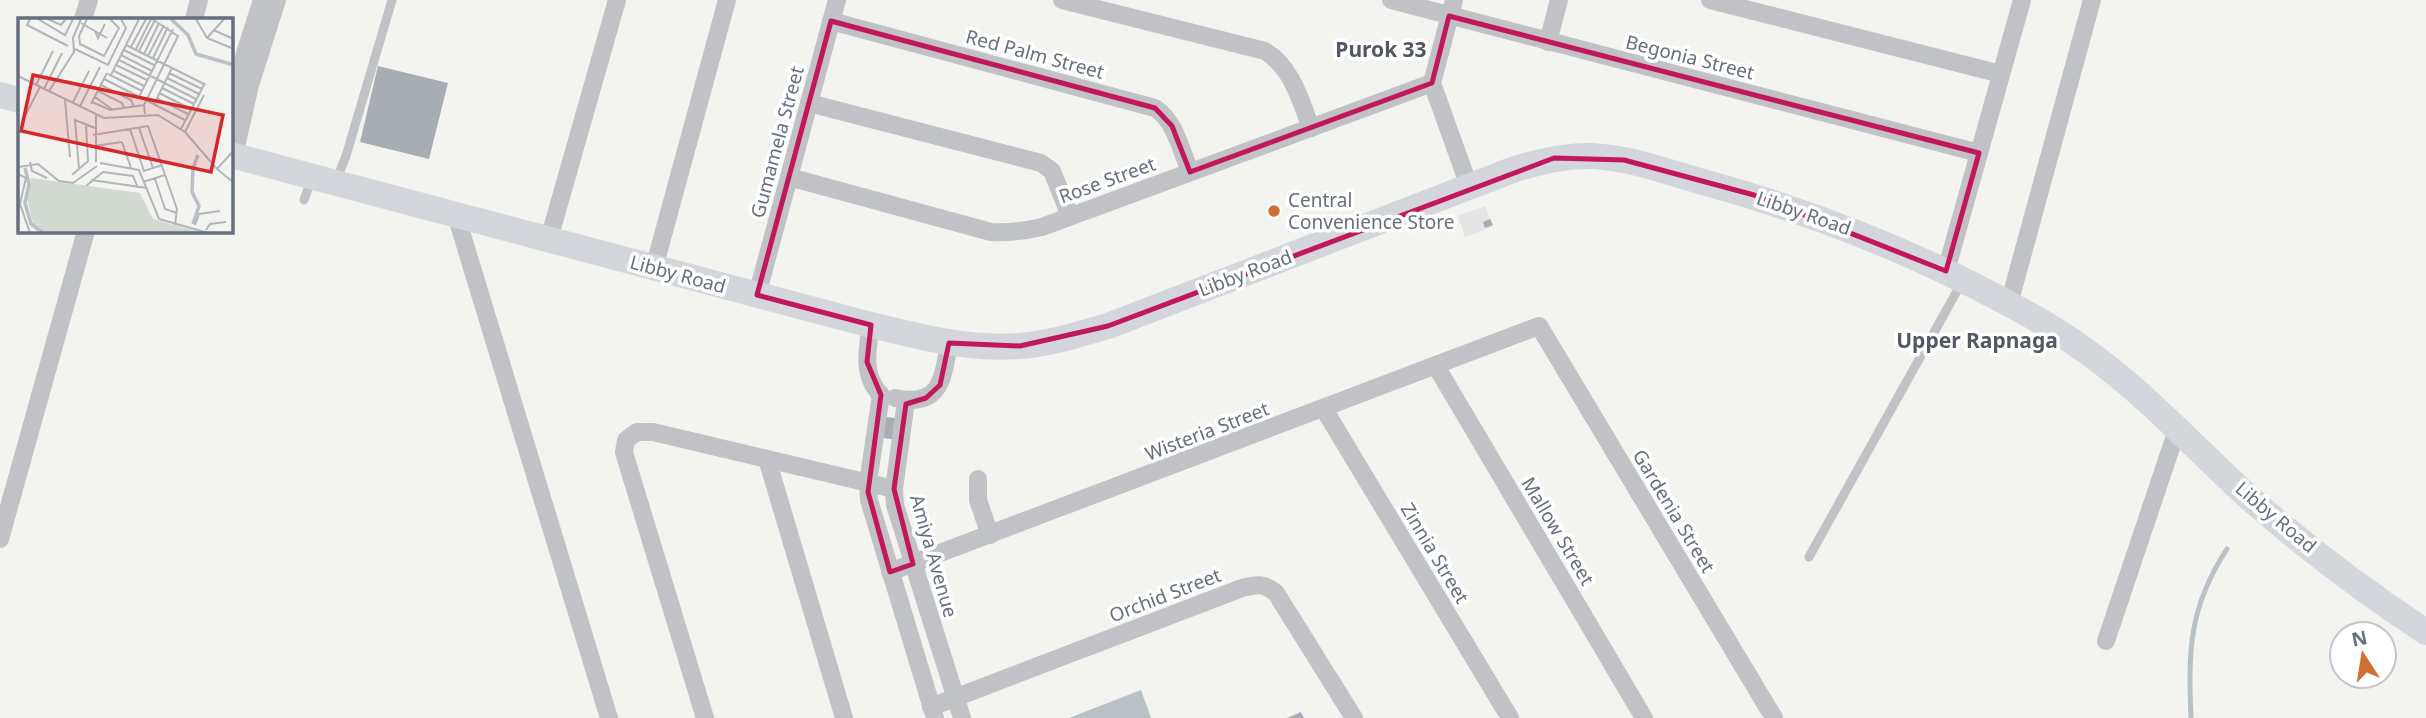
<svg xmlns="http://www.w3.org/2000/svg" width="2426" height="718" viewBox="0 0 2426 718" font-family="'Noto Sans',sans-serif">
  <rect width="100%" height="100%" fill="#f3f3f0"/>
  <polygon fill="#e3e4e3" points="1485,206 1493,226 1465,237 1458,216"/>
  <polygon fill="#b9c1c6" points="1141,690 1151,718 1069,718"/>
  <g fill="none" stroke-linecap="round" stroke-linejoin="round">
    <path stroke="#b9c1c6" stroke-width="5" d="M2191,718C2188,651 2189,607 2227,549"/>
  </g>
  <g fill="#a8adb3">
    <polygon points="378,66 448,83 429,159 360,142"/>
    <polygon points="1490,219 1493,225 1485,228 1483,222"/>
    <polygon points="880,416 901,419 898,440 877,437"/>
    <polygon points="1301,712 1304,718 1287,718"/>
  </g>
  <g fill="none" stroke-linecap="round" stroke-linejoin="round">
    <g stroke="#c0c2c5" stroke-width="9">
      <polyline points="336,181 346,156 392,0"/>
      <polyline points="304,200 312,178"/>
      <polyline points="1809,557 1962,282"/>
    </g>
    <g stroke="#c0c2c5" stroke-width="18">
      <path d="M1062,0L1265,51C1292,68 1300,99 1311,128"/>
      <polyline points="1391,0 1979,153"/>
      <polyline points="1454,0 1432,83 1469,186"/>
      <polyline points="1710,0 2001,74"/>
      <polyline points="83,19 89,0"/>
      <polyline points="194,19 199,0"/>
      <path d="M831,21L1155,108C1175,121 1181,150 1190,172"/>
      <polyline points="1548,42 1559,0"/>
      <polyline points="809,103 1041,163 1052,171 1070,216"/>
      <polyline points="231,111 246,50 262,0"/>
      <polyline points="234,156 250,85 277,0"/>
      <path d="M789,177L991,232C1009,233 1024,231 1042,227L1432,83"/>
      <polyline points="456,215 609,718"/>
      <polyline points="549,239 617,0"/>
      <polyline points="654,268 727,0"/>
      <polyline points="1946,271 2022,0"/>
      <polyline points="757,295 837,0"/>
      <polyline points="2009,304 2092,0"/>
      <path d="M871,325C867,350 862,376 881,395"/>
      <polyline points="1436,366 1644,718"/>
      <polyline points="881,395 868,483 869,500 935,718"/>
      <path d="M895,398C941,408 943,378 949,343"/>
      <polyline points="906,401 894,489 895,505 962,718"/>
      <polyline points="1324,409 1510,718"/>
      <polyline points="767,459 844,718"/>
      <polyline points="978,479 978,500 990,535"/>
      <polyline points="0,539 86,231"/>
      <polyline points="890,572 1539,326 1774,718"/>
      <polyline points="2106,641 2177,430"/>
      <path d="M931,707L1242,588C1256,584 1264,583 1276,593L1354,718"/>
      <polyline points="705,718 626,459 624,452 626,440 637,432 653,432 894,489"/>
    </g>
    <g stroke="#d3d6db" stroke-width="26">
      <polyline points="0,95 19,100"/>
      <path d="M231,155L871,325C920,337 969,350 1019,346C1050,344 1079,334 1108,326L1515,169C1540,162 1566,155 1593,156C1628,158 1662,170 1696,180C1792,206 1884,240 1973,285C2010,304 2049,324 2083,349C2144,391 2198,452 2253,501C2307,548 2366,593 2426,632"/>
    </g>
  </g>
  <path fill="none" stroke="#c2185b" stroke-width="5" stroke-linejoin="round" d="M1449,16L1979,153L1946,271L1754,195L1624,160L1554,158L1108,326L1020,346L949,343L940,385L926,398L906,404L894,489L913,564L890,572L868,492L881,395L867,362L871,325L757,295L831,21L1155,108L1172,126L1190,172L1432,83Z"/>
  <circle fill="#cf7134" stroke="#fff" stroke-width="2.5" cx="1274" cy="211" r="7"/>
  <g text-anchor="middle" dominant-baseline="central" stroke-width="7" stroke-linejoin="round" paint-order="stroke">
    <g font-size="19" fill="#666f7e" stroke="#fff">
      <text transform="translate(1035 54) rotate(15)">Red Palm Street</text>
      <text transform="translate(1690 57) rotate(14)">Begonia Street</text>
      <text transform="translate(777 142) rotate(-75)">Gumamela Street</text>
      <text transform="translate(1107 180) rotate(-20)">Rose Street</text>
      <text transform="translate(1804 213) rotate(19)">Libby Road</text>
      <text transform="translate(1245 273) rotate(-21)">Libby Road</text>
      <text transform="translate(678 274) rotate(15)">Libby Road</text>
      <text transform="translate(1207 431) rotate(-21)">Wisteria Street</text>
      <text transform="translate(1674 511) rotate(59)">Gardenia Street</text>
      <text transform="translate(2276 517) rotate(40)">Libby Road</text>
      <text transform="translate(1558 531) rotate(59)">Mallow Street</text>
      <text transform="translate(1435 553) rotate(59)">Zinnia Street</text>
      <text transform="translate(934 556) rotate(74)">Amiya Avenue</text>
      <text transform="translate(1165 595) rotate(-21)">Orchid Street</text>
    </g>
    <g font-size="19" fill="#666f7e" stroke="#fff" text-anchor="start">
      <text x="1288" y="200">Central<tspan x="1288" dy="22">Convenience Store</tspan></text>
    </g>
    <g font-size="21" font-weight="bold" fill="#535964" stroke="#fff">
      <text x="1381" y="49">Purok 33</text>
      <text x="1977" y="340">Upper Rapnaga</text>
    </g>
  </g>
  <g transform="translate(18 18)">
    <rect width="215" height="215" fill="#f3f3f0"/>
    <path d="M13,160L122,175L135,201L185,215H24L15,206L9,180Z" fill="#d3dad2"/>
    <path fill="none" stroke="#b9c1c6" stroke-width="3.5" d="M153,1L170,17L178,36L216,47M7,150L11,166L7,185L13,206L25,215M175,206L181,188L174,174L175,150L180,137"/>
    <path fill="none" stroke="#b2b6bb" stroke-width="2" d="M12,1L9,7L50,28M20,1L47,17L55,1M30,1L43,7L48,1M69,1L61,18L62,26L86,38L101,10L92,1M178,1L189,20L216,31M63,5L89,20M195,12L216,21M77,13L80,20L87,6M189,20L206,1M108,27L186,66M113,29L128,1M57,31L90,47L108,10L103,1M118,31L133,1M106,32L136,47M121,33L137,2M126,36L141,5M103,37L134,53M130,38L146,7M135,40L150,9M101,42L178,81M98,47L129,62M96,53L126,68M151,55L184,71M90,56L124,73M93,57L121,1M0,58L86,100L140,97L167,114L199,151M149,60L181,76M86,61L167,102M18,67L35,33M83,67L113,82L116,89M144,70L176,86M26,71L44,35M31,73L56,34L55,20L63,1M80,73L104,85L106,90M141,75L173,91M77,79L95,92M121,79L155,11M138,80L170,96M47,82L52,139M55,84L71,53M74,84L92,92L126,87M73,86L89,55M136,86L154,50M62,88L82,49M127,96L126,87L160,18L134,1M78,97V144M6,100L22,69M121,110L135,150M112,111L126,153L144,147M163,111L187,65M167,114L186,77M75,117L130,108L159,191L157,207M104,124L113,150M76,128L104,124M216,132L199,151L216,165M12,144L14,153L29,160M82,145L121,152L141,201L190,215M0,149L20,146L41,163L55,165L79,148M61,151L57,102L77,110M0,156L8,160L1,190M54,157L70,143L68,106M137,161L147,191L159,195M73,162L129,170M125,164L147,157M68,168L85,154L115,158L120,170M2,186L12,215M177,207L181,196L202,193M188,212L192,206L208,204"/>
    <path fill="#d62828" fill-opacity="0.15" stroke="#d62828" stroke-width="3.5" d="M15,57L205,97L193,154L3,113Z"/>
    <rect width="215" height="215" fill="none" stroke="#666f7e" stroke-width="3.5"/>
  </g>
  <g transform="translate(2363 655) rotate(348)"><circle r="33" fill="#ffffff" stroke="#c2c5cb" stroke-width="2"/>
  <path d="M0-5L12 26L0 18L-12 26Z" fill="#cf7134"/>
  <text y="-10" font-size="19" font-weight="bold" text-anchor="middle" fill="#666f7e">N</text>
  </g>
</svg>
